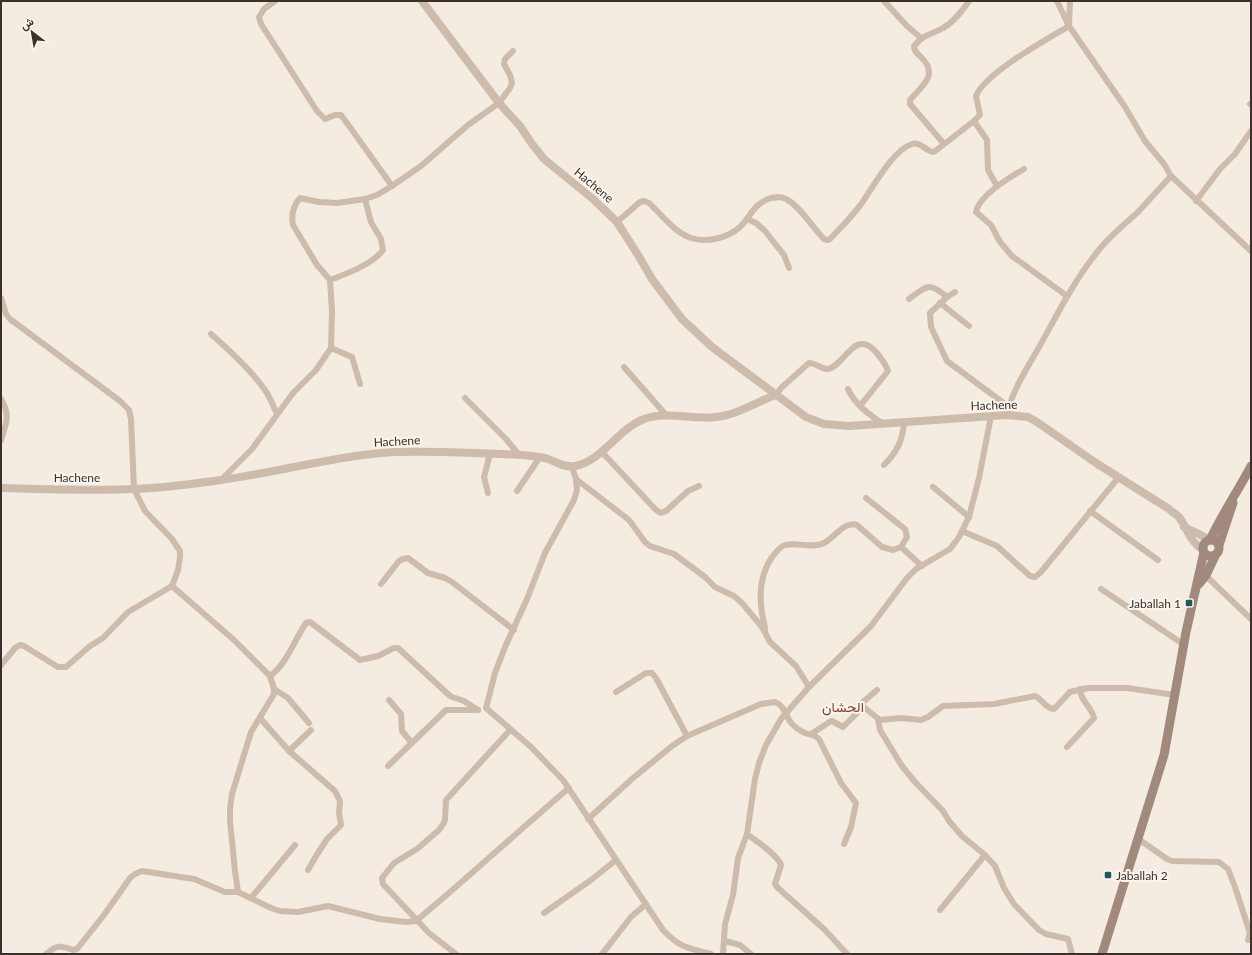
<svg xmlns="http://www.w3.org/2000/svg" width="1252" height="955" viewBox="0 0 1252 955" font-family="Lato,Vazirmatn,sans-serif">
  <rect width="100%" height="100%" fill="#f4ebe1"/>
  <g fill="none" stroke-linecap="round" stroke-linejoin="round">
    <g stroke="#cdbbac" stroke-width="6">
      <polyline points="275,1 264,9 259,17 261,24 317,111 325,119 335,115 341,115 352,130 392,186"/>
      <polyline points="884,1 907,26 921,38"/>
      <polyline points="1057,1 1069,26 1125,107 1145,141 1164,164 1171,176 1251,251"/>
      <polyline points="1250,104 1251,105"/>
      <polyline points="974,121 987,140 988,170 997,186"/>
      <path d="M944,144L910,104V100C923,85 939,75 921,57C917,53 914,51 914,46C925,33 931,35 943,28C954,22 962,11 969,1"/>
      <path d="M1024,169C1010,177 979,196 976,212L991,225L1000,242L1012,256L1067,296"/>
      <polyline points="1196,201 1220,169 1235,154 1251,131"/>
      <polyline points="747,219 756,223 765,231 784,255 789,268"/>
      <path d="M617,222L640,202L644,201L649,203C662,215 674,232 691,238C707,243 728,238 740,227C752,215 753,204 771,198C776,197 781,196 786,199C799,205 813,228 824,239L828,240L830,239C840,229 850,218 859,207C872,190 891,151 912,144C921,141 926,152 934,152L974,121L980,115L976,96C985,73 1046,40 1069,26L1070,1"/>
      <path d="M330,280C346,274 373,264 383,250L381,239L371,222L365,199"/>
      <polyline points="955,292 947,297 930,313 931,327 947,361 1009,407"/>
      <polyline points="1,298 6,314 10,319 120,401 129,410 131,419 134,489 145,511 172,539 180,551 180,557 178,570 172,586 234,640 270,676 274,689 274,694 251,732 232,794 230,809 230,821 235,871 238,892"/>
      <path d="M909,299C927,286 928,281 947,297"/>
      <polyline points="940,303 969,326"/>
      <path d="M211,334C230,351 249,368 265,390C270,397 273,406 277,414"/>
      <polyline points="331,348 352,357 360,384"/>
      <polyline points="624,367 666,415"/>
      <path d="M848,389C855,405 869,414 883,424"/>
      <path d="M776,395L781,388L809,363C816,363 821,369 827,369C844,368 854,327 876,352C881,358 886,364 888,371L860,406"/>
      <polyline points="465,398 506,439 519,455"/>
      <path d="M1,399C11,415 6,424 1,440"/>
      <path d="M1007,415C1012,391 1026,370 1038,349C1056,317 1072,284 1095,255C1107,238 1123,226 1138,212C1149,200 1160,188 1171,176"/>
      <polyline points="601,451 656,510 661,513 666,511 688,491 699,486"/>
      <path d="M884,465C897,452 903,440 904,422"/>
      <path d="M572,467L576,479L577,490L574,500L545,553L527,599L505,647L495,673L486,708L531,747L563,780L663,930C680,948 688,948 711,954"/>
      <polyline points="576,479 629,520 645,542 650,546 674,554 705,577 715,587 734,596 742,603 762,627 770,642 796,666 809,687"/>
      <path d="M221,480L252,449L293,393L316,370L331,348L332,311L330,280L317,265L293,225C291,215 293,206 300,198L319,202L337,203L365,199L377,195L392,186L421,166L468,125L499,103L510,88L512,83L510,75L504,64L505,59L513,51"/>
      <polyline points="933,487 969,517"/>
      <polyline points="517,491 540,457"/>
      <polyline points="488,493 484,477 490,454"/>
      <polyline points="866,498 905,529 907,537 901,547"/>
      <polyline points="1090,511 1158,560"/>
      <polyline points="962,531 997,546 1030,576 1035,577 1041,572 1118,478"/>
      <polyline points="1204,574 1251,619"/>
      <polyline points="381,584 399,561 403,559 408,558 428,573 445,578 452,582 514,630"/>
      <polyline points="1101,589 1183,644"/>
      <path d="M765,631C765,625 763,619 762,613C759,594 761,573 772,557C776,553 779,547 785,545C798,542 812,549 824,543C834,538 845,520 857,525L882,547L893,550L901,547L922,566"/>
      <polyline points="1,665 15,648 20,645 24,646 58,667 66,667 90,646 103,638 128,612 172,586"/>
      <path d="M270,676C286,665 295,639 306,623L310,622L360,660L378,656L394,648H398L449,695L452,697L464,701L478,710"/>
      <polyline points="274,689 288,698 309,723"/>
      <polyline points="616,692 646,673 652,673 656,678 687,736"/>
      <polyline points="389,700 401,714 402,731 411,742"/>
      <path d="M861,705L880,720L901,718L921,720L928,717L943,706L994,704L1035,696C1042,699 1046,709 1054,709L1070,692L1088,688H1127L1175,695"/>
      <polyline points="260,718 289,751 335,791 340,801 339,813 341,825 327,839 316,856 308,870"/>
      <polyline points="878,719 880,730 902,766 915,782 943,811 949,821 962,836 985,855 995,866 1004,888 1014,904 1039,930 1046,934 1068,939 1072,954"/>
      <polyline points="811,734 831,721 832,721 843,727 859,711 863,702 877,690"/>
      <path d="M1067,747L1094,718C1092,707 1080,701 1080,689"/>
      <polyline points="289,751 311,730"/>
      <polyline points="388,766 446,710 478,710"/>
      <path d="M588,819L633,778L672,746L687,736L761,704L775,702C785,706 785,716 792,724C795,727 800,731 805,733C810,735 814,734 819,739L841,783L856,803L851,827L844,844"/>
      <path d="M747,834C756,841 777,854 781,865L775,884L777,887L825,930L847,954"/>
      <polyline points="1137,838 1167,859 1172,861 1219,862 1228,869 1235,887 1250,933 1248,940"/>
      <polyline points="251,898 295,845"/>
      <polyline points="940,910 985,855"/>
      <polyline points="544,913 591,880 616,860"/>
      <polyline points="725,941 740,945 751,954"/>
      <path d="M46,954C57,945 60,945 73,950L77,949L104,915L130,878L135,874L142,871L194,879L225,892H238L271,908L280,911L298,912L328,906L380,919L406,922L416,921C468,878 517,832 569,788"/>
      <polyline points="456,954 429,933 383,884 382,878 394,863 417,849 439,830 444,823 445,819 446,800 510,730"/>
      <polyline points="602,954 631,917 646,904"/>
      <polyline points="723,954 725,924 733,895 738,858 747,834 755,779 759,763 766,745 781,719 809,687 871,626 907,578 916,569 950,549 959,537 969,517 979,478 991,416"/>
    </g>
    <g stroke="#cdbbac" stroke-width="8">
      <path d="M422,1L499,103L520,126L532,144L544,159L593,199L617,222L638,255L652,279L682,319L712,347L806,417L824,424L849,426L1007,415L1028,417L1037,422L1096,463L1169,509C1172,512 1176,514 1179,517C1188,529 1189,541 1203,550"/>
      <path d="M1,488C45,489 89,491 134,489C163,488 193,484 221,480C280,472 337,455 396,452C423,451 449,452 476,453C495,454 514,454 532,456C538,457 543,457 548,459C557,462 565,468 575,466C602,461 618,429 644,419C667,411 691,420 716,417C737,415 756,402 776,395"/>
      <polyline points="1184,527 1199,534 1209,540"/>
    </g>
    <g stroke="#a18a7d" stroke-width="9">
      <circle cx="1211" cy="548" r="8"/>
      <path d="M1210,540C1222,514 1238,491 1251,466"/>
      <polyline points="1219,545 1233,503"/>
      <polyline points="1199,584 1206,575 1216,554"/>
      <polyline points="1102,954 1164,755 1186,632 1204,552"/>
    </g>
  </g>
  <g fill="#1f5a5e" stroke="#fbf5ee" stroke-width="1.5">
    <rect x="1185" y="599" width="8" height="8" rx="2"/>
    <rect x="1104" y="871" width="8" height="8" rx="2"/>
  </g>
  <g text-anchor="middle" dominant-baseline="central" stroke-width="4" stroke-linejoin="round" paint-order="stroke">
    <g font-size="12" fill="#3b302b" stroke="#fbf5ee">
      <text transform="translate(594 185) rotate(40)">Hachene</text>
      <text transform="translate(994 405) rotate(-2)">Hachene</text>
      <text transform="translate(397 441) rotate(-3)">Hachene</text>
      <text x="77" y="477">Hachene</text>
    </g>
    <g font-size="12" fill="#3b302b" stroke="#fbf5ee" text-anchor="end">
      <text x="1181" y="603">Jaballah 1</text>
      <text x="1116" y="875" text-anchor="start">Jaballah 2</text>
    </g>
    <g font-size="14" fill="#8c3b22" stroke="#fbf5ee">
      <text x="843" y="706">الحشان</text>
    </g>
  </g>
  <rect width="1252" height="955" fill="none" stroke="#3b302b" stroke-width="4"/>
  <g transform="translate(32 32) rotate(329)" stroke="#fbf5ee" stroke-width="3" paint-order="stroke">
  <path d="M0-3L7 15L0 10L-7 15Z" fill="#3b302b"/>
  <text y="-6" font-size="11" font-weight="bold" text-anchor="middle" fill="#3b302b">ش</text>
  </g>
</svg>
